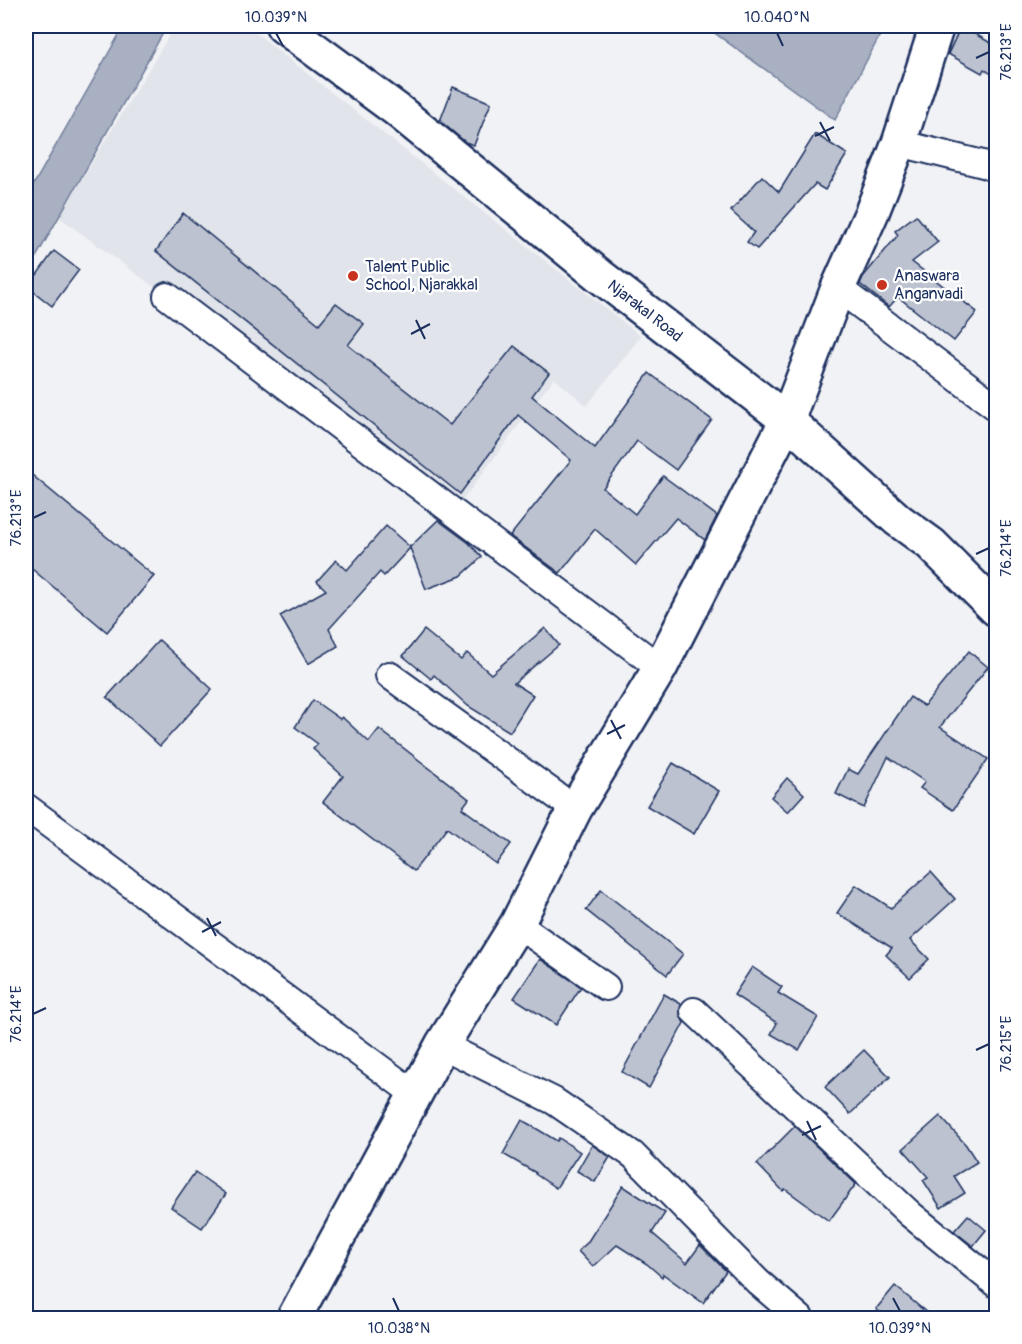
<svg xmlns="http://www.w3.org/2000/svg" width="1022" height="1344" viewBox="0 0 1022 1344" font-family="Pangolin,sans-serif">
  <rect width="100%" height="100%" fill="#f1f2f5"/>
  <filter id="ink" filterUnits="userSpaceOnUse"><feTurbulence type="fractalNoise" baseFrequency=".0167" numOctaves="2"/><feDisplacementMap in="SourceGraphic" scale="12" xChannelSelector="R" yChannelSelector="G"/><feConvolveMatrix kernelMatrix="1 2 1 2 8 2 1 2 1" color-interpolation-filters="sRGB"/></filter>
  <g filter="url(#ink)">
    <polygon fill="#e1e4ea" points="175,26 247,26 641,336 587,406 554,378 456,509 59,217"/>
    <g fill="#a8b0c2" stroke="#707c9a" stroke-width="1.5">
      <polygon points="124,26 167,26 26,275 26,198"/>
      <polygon points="705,26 885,26 835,120"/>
    </g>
    <g fill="#bcc2d0" stroke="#1b2f5e" stroke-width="1.5">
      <polygon points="961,26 996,46 996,77 984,69 982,73 948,54"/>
      <polygon points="453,87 491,103 474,145 465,142 440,121"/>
      <polygon points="815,134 847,154 825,190 815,184 757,249 747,242 754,232 731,211 762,176 779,192"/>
      <polygon points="183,213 319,324 336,303 364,324 348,345 450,425 514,346 549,373 532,396 595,448 649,373 712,420 676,470 637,441 603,488 635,514 663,476 717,516 705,540 676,518 636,565 595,529 560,573 510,536 571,460 518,415 460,494 156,251"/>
      <polygon points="916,215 938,242 912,262 977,312 954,341 898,297 889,307 860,284 863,277 898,235 895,231"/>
      <polygon points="54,251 79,270 52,306 28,287"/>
      <polygon points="26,470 154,576 107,632 26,564"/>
      <polygon points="438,520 469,543 482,557 461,576 426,589 410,548 384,576 380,572 329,629 338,646 308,664 280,616 326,590 317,581 336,560 347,570 386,526 410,547"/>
      <polygon points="545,628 559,645 514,683 533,695 510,732 468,706 434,675 431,679 403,656 424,630 461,660 467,653 491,674"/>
      <polygon points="159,640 212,689 160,746 107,697"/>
      <polygon points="969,651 988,667 940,727 988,759 953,810 920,788 925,782 888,757 864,808 836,794 848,769 858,774 910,697 924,706"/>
      <polygon points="313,700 340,719 342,717 369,742 379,729 469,799 462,808 511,844 496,864 447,828 414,871 323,802 343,776 313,749 318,744 295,727"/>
      <polygon points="673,763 719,791 694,834 647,806"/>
      <polygon points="787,778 804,794 788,812 771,797"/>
      <polygon points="931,872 955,899 910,940 929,959 910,978 886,955 892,948 837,913 856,885 891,908"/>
      <polygon points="601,890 683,954 667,975 586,910"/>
      <polygon points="540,959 581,987 556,1025 514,998"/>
      <polygon points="752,967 782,987 778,993 818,1017 799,1050 771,1034 777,1023 734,995"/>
      <polygon points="664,994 681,1004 680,1015 684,1023 649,1088 622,1072"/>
      <polygon points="864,1050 890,1077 850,1114 825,1087"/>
      <polygon points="940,1116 966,1145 977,1162 954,1176 965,1193 941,1208 923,1180 928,1177 903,1149"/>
      <polygon points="522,1120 557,1141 559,1138 580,1152 556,1188 535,1174 536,1173 503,1154"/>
      <polygon points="795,1126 856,1184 829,1221 785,1189 783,1191 757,1164"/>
      <polygon points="592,1145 610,1157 595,1182 577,1171"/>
      <polygon points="195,1172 226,1194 202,1228 171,1207"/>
      <polygon points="623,1186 665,1213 652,1233 687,1263 700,1245 726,1271 703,1303 663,1274 662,1277 647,1264 617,1245 593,1267 578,1251 587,1243"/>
      <polygon points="968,1215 986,1230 973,1246 954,1231"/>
      <polygon points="895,1286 933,1318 887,1318 876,1309"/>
    </g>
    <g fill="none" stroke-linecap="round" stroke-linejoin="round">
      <g stroke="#1b2f5e" stroke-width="30">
        <g id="street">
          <polyline points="899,143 987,165 996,170"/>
          <polyline points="838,288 996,407"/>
          <polyline points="167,296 660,668"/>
          <polyline points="389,675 575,809"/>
          <polyline points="26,807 416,1095"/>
          <polyline points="517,924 606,987"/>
          <polyline points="694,1011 910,1214 996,1284"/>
          <polyline points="442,1045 554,1101 633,1155 758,1282 800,1318"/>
        </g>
      </g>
      <g stroke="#1b2f5e" stroke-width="38">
        <g id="secondary">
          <polyline points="283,26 397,110 600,276 787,420 898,520 931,544 996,609"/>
          <polyline points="294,1318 442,1045 517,924 575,809 660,668 787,420 838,288 872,212 899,143 937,26"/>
        </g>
      </g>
      <use href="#street" stroke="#fff" stroke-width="26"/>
      <use href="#secondary" stroke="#fff" stroke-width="33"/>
    </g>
  </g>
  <path fill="none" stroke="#1b2f5e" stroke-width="2" d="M276,33L283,46M777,33L783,46M976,58L989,52M820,122L830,141M815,136L834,127M416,320L425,339M411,334L430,324M33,518L46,512M976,554L989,548M611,720L621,739M607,734L625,725M207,918L216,936M202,932L221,922M33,1014L46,1008M976,1050L989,1044M807,1121L816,1140M802,1135L821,1126M393,1298L399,1311M893,1298L900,1311"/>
  <g fill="#c8321e" stroke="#fff" stroke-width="2">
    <circle cx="353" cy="276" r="6"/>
    <circle cx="882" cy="285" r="6"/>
  </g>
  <g text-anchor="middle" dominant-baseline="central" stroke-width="4.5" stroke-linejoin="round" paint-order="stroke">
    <g font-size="16" fill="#1b2f5e" stroke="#fff" text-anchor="start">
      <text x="365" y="267">Talent Public<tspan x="365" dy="18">School, Njarakkal</tspan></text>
      <text x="894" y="276">Anaswara<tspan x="894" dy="18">Anganvadi</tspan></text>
    </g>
    <g font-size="16" fill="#1b2f5e" stroke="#fff">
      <text transform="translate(645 311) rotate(38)">Njarakal Road</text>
    </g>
  </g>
  <rect width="1022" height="1344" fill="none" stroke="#fff" stroke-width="66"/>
  <rect x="33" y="33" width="956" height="1278" fill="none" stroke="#1b2f5e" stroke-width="2"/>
  <g font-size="15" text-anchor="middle" fill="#1b2f5e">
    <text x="276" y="22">10.039°N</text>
    <text x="777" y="22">10.040°N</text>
    <text transform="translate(1006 52) rotate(-90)" y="5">76.213°E</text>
    <text transform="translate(16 518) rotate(-90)" y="5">76.213°E</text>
    <text transform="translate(1006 548) rotate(-90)" y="5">76.214°E</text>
    <text transform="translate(16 1014) rotate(-90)" y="5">76.214°E</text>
    <text transform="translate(1006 1044) rotate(-90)" y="5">76.215°E</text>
    <text x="399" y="1333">10.038°N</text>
    <text x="900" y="1333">10.039°N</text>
  </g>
</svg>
